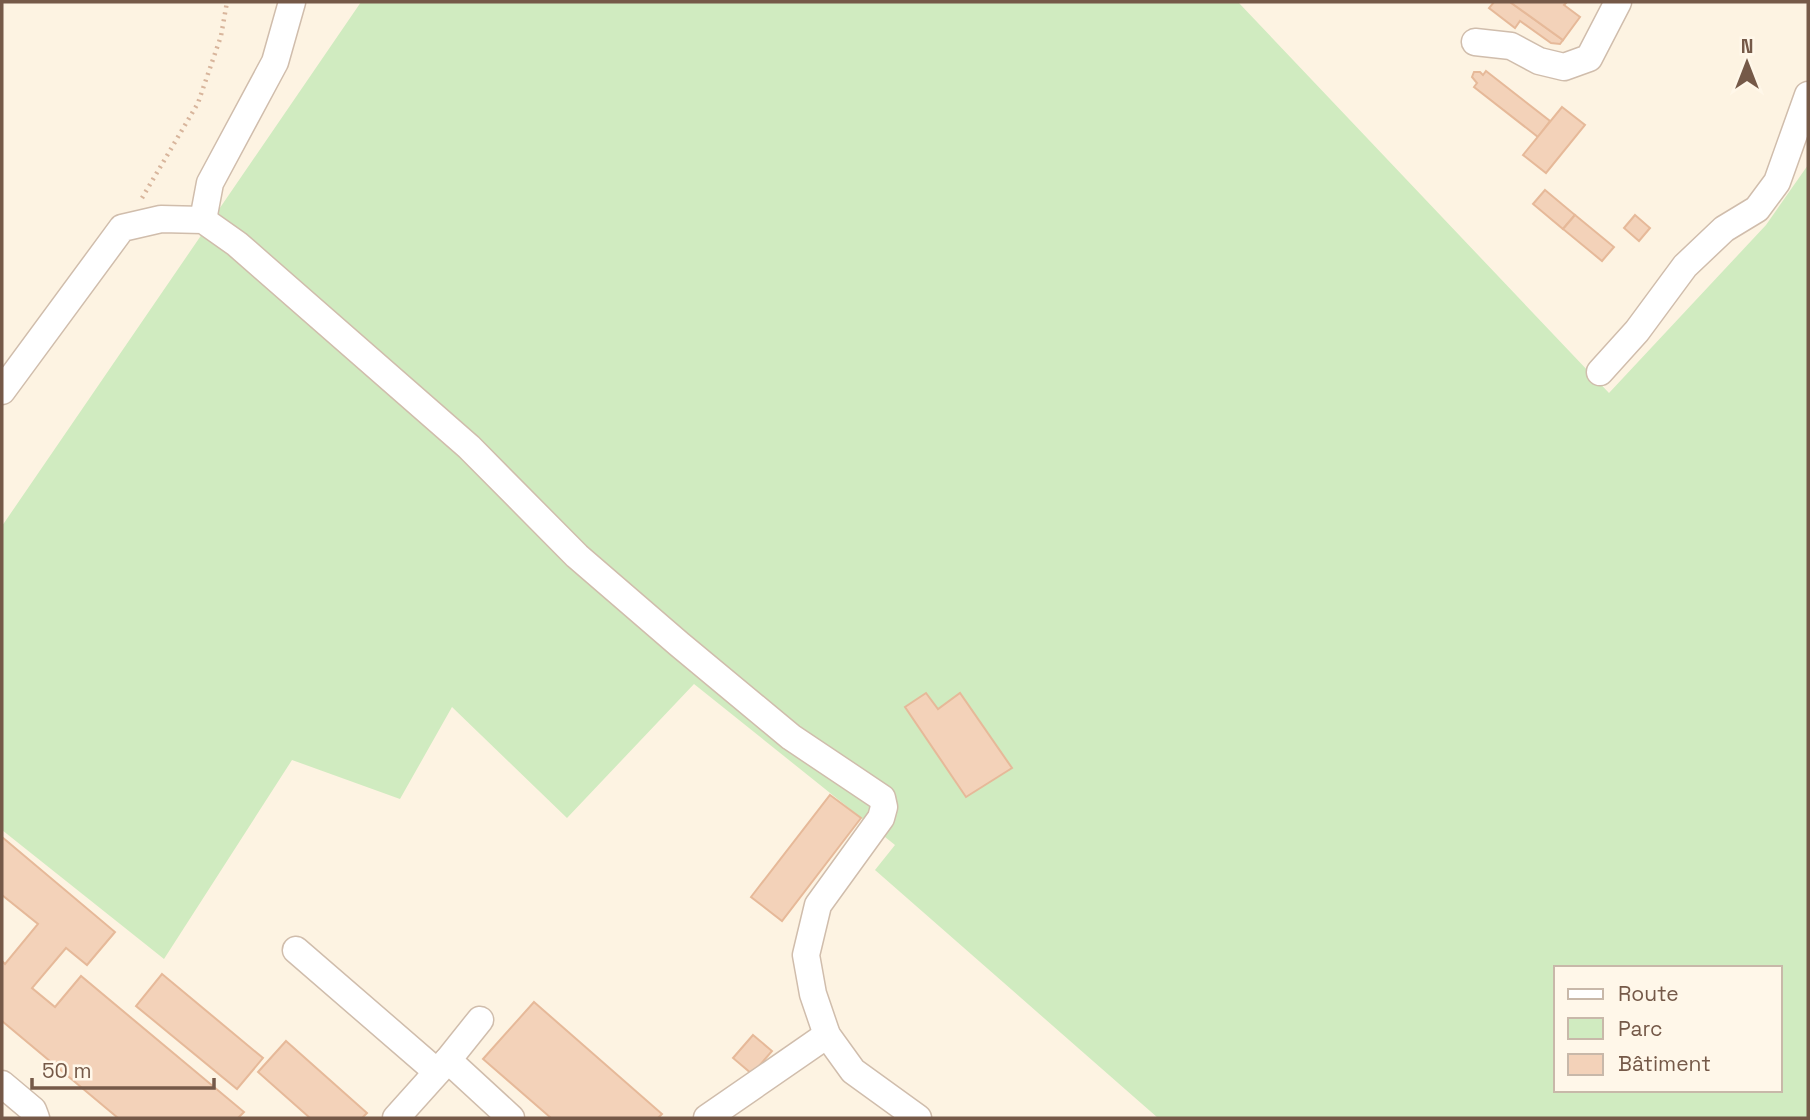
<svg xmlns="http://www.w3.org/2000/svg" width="1810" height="1120" viewBox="0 0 1810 1120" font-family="'Space Grotesk',sans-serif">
  <rect width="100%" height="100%" fill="#fdf3e2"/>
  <path fill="#d0ebc0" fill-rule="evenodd" d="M361,2H1238L1609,393L1766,225L1808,165V1118H1158L875,870L895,845L694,684L567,818L452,707L400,799L292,760L164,959L2,830V526ZM1556,968H1780V1090H1556Z"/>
  <g fill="#f3d2b9" stroke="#e6b999" stroke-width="2">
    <polygon points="1494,2 1510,2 1563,40 1560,44 1551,43 1520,21 1515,28 1489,8"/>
    <polygon points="1510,2 1567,2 1564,5 1580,17 1563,40"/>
    <polygon points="1486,71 1550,121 1538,137 1474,87 1477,83 1472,77 1474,72 1480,72 1483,75"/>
    <polygon points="1562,107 1585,125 1546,173 1523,155"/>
    <polygon points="1545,190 1575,215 1563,229 1533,204"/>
    <polygon points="1575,215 1614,247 1602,261 1563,229"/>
    <polygon points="1635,215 1650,228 1639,241 1624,228"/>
    <polygon points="926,693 938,709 960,693 1012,768 966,797 905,707"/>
    <polygon points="830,795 861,818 782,921 751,897"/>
    <polygon points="2,837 115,932 87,965 66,948 32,988 55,1007 81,976 244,1112 238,1118 118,1118 2,1021 2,961 5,964 38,924 2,895"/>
    <polygon points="162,974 263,1058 237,1089 136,1006"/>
    <polygon points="534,1002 662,1114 658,1118 551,1118 483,1059"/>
    <polygon points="753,1035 772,1051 752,1074 733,1058"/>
    <polygon points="286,1041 367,1113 362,1118 310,1118 258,1072"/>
  </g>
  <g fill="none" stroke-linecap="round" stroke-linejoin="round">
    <g stroke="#d0bdac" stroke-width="29">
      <g id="minor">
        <polyline points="1475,42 1511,46 1539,61 1564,67 1589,58 1618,2"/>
        <polyline points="203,220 210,183 275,62 292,2"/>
        <polyline points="1600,372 1637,331 1685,266 1724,229 1757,209 1777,182 1808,95"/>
        <polyline points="2,391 122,228 161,219 203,220 237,244 469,447 577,556 679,644 791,737 882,798 884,807 881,818 818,905 806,955 813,994 827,1035 853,1071 918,1118"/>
        <polyline points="296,950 437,1072"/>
        <polyline points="448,1060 511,1118"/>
        <polyline points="2,1084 33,1110 36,1118"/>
        <polyline points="396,1118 448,1060 480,1020"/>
        <polyline points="707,1118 827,1035"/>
      </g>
    </g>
    <polyline stroke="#d8b59c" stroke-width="4.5" stroke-dasharray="2 5" stroke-linecap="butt" points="142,198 198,103 221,36 227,2"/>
    <use href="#minor" stroke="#fff" stroke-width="26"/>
  </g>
  <rect width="1810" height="1120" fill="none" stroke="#755948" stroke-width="7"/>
  <rect x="1554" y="966" width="228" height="126" fill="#fff7e9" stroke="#c8b8a9" stroke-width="2"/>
  <rect x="1568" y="989" width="35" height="10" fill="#ffffff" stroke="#c8b8a9" stroke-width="2"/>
  <text x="1618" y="1001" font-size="21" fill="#755948">Route</text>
  <rect x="1568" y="1018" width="35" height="21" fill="#d0ebc0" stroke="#c8b8a9" stroke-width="2"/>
  <text x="1618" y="1036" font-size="21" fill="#755948">Parc</text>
  <rect x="1568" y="1054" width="35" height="21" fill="#f3d2b9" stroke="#c8b8a9" stroke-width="2"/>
  <text x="1618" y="1071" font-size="21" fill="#755948">Bâtiment</text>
  <g transform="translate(1747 63)" stroke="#fff7e9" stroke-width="5" paint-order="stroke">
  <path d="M0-5L12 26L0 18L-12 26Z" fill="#755948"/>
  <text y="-10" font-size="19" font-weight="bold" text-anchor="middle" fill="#755948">N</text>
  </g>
  <path d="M32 1078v10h182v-10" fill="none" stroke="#755948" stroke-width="3.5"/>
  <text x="42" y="1078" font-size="21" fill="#755948" stroke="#fff7e9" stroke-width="5" paint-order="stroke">50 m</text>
</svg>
